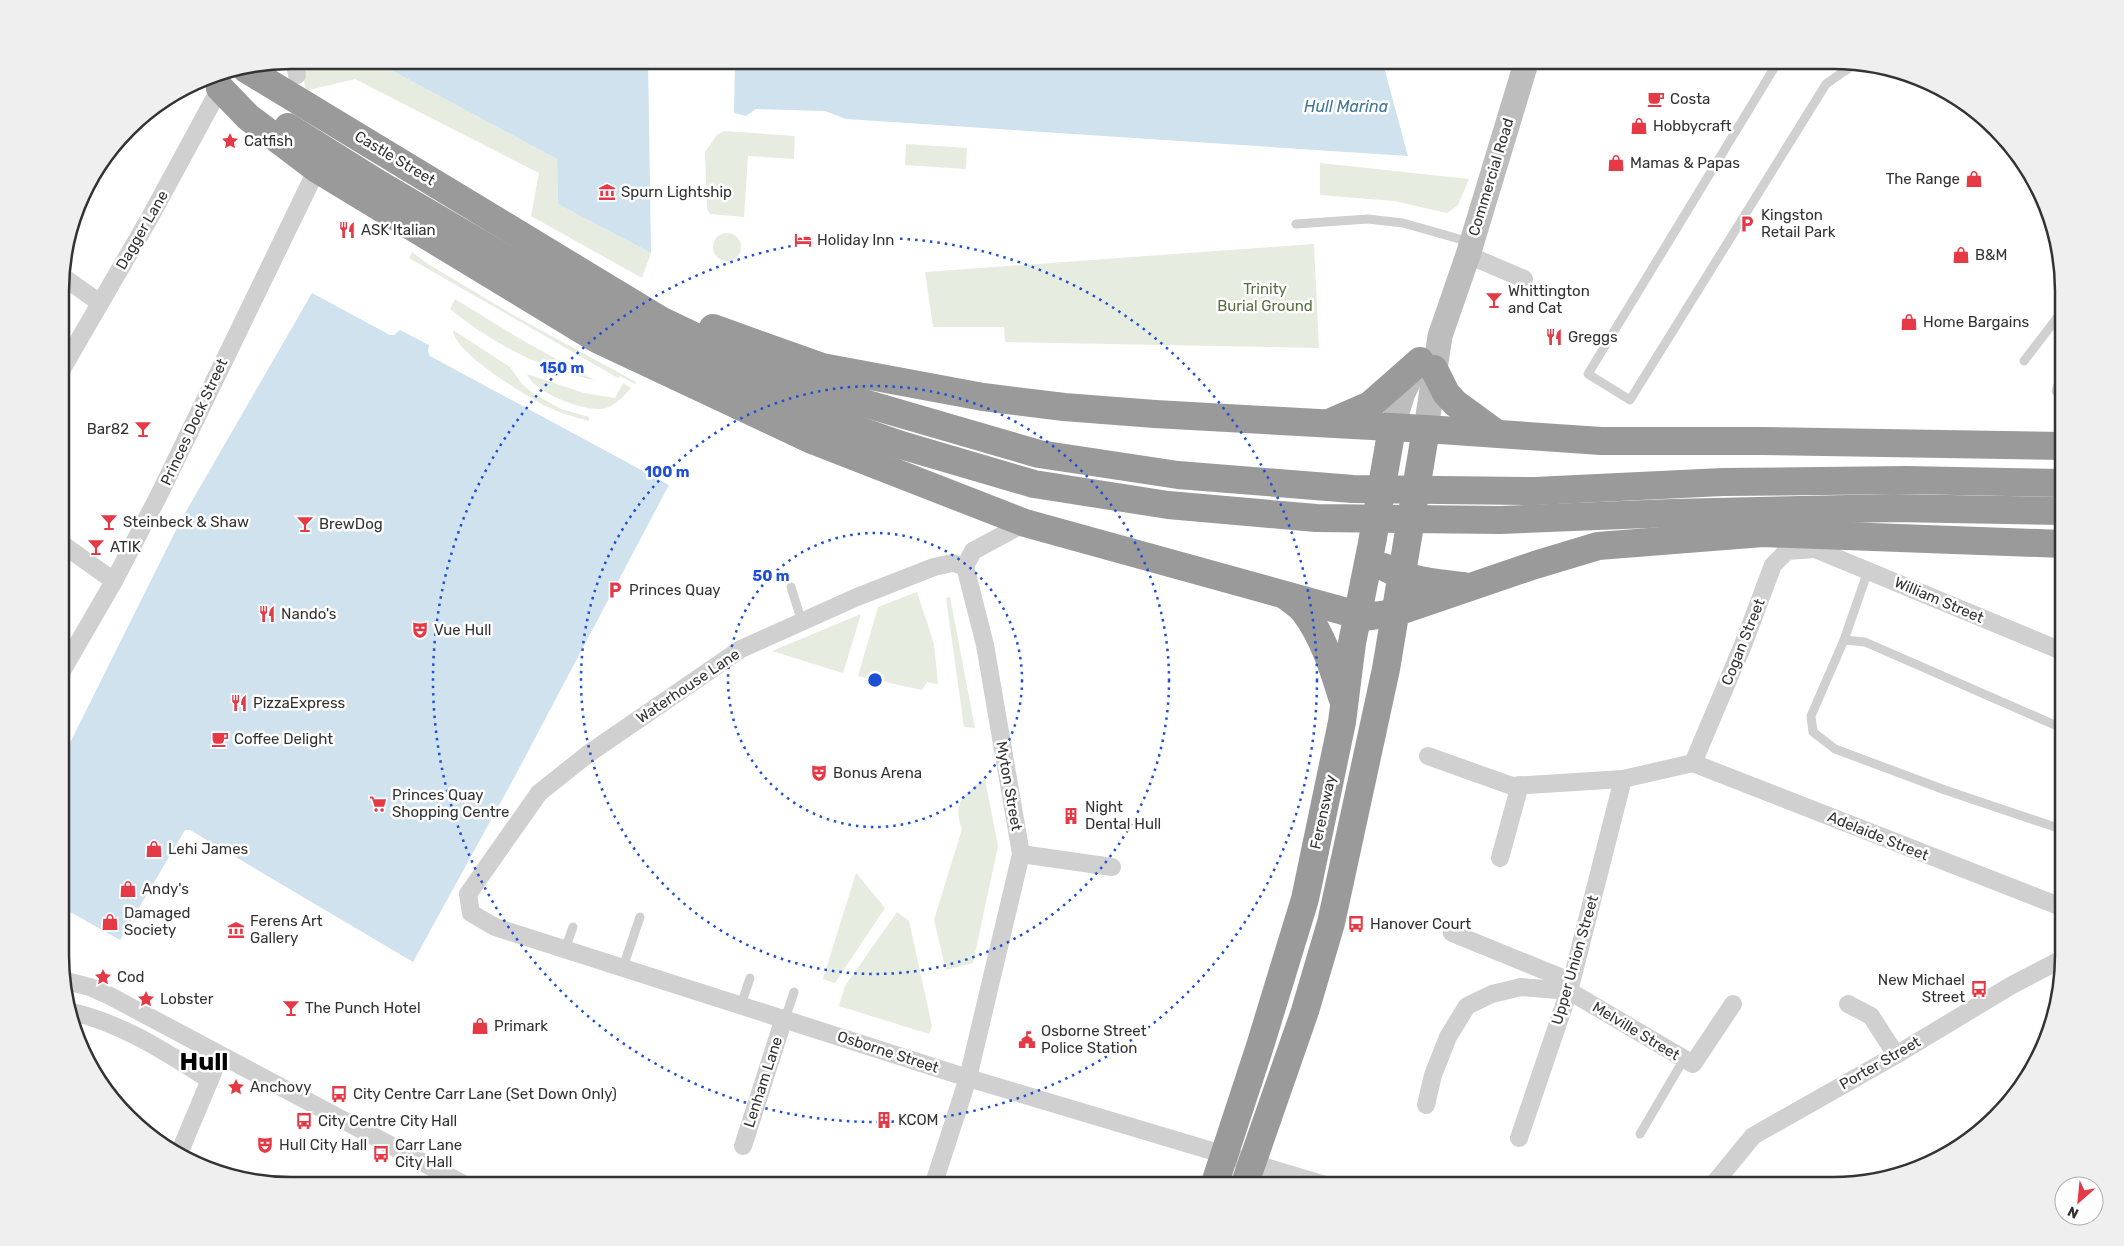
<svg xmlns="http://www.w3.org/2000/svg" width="2124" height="1246" viewBox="0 0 2124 1246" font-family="Rubik,sans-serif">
  <rect width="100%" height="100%" fill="#fff"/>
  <g fill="#e6ecdf">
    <polygon points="303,60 372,60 557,159 558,204 651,253 642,278 531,216 539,173 355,79 305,91"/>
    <polygon points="724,131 795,136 794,159 748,156 744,217 710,214 707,209 705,152 717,135"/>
    <polygon points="906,144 967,148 966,169 905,165"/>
    <polygon points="1320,163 1469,179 1458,205 1447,213 1394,201 1320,195"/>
    <circle cx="727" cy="247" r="14"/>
    <polygon points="1314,244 1319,348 1005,342 1004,327 933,327 925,272"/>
    <polygon points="412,252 428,264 515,316 636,382 635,384 620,376 618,378 409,258"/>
    <path d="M455,299L522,340L594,380C540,368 493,344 450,309Z"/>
    <path d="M453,330L510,367L522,384L534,394L561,409L589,417V421C574,417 560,413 546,406C526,396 453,352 453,330Z"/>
    <path d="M527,374L584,393L615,398L623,383L631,388C623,397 613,409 599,409C580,410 534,392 527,374Z"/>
    <polygon points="917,592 934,644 938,684 927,682 922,690 858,676 878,607"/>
    <polygon points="950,597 975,728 964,727 946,598"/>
    <polygon points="861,614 843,673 772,651"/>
    <path d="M985,779L998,846L973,963L946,970L934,920L962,829C952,802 964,794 985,779Z"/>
    <polygon points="856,873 885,908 835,983 823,979"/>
    <polygon points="897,912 909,921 932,1026 929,1034 839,1006 845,986"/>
  </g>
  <g fill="#cfe2ee">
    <polygon points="372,60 648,60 651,253 558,204 557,159"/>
    <polygon points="735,60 1382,60 1408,156 846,119 825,111 756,109 746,116 734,113"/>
    <polygon points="312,293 390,335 394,335 400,330 429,345 428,351 430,356 669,485 514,778 413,962 190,830 185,830 120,940 65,909 62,910 62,759 181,520"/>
  </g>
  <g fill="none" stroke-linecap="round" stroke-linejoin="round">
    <g stroke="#d0d0d0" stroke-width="9">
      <polyline points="1779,60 1588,374 1630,400 1826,84 1856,63"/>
      <polyline points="1833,60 1847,70"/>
      <polyline points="1296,224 1368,219 1403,223 1470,242"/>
      <polyline points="2024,361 2063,310"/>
      <polyline points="2056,391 2063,372"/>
      <polyline points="791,587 802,622"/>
      <polyline points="1844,640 1868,571"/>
      <polyline points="2064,729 1865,642 1844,640 1811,716 1813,732 1835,749 1945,790 2064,830"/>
      <polyline points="565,949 573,927"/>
      <polyline points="623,967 640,917"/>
      <polyline points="741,1005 750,978"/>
      <polyline points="785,1019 794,992"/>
      <polyline points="1640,1134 1684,1059"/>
    </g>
    <g stroke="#d0d0d0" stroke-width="18">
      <polyline points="294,60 297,75"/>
      <polyline points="1468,255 1524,279"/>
      <polyline points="62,276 100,303"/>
      <polyline points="62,369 149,219 220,88"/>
      <polyline points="62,544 114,581"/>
      <polyline points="965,566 952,563 934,567 857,597 741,649 588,754 539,793 468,894 471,913 495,927 968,1078 1329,1186"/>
      <polyline points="62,671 114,581 158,497 317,169"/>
      <polyline points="1428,756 1512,786 1623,779 1693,763"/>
      <polyline points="1693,763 1743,645 1773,565 1787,551 1815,549 2064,652"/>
      <polyline points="1693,763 2064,908"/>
      <polyline points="1021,854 1112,867"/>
      <polyline points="1500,858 1520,785"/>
      <polyline points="1452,933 1570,981"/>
      <polyline points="62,980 90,987 110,996 467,1186"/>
      <polyline points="1848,1004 1871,1016 1896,1055"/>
      <path d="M72,1012C122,1023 167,1053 210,1080"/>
      <polyline points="1426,1105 1433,1075 1448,1037 1467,1006 1492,994 1521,987 1569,991 1693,1064 1733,1004"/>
      <polyline points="1519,1138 1569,991 1623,779"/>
      <polyline points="743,1146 784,1018"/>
      <polyline points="178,1156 214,1070"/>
      <polyline points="933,1186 968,1078 1021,854 985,645 965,566 973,551 1025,523"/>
      <polyline points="1712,1186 1753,1136 1896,1055 2012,985 2064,958"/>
    </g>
    <g stroke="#bdbdbd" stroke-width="25">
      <polyline points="1392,428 1403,393 1418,363"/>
      <polyline points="1426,429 1440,336 1468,255 1527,60"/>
    </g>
    <g stroke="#9a9a9a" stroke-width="28">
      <polyline points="246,69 662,321 761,368 805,386 1039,454 1178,475 1353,489 1535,491 1723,482 1906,480 2063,483"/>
      <polyline points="220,88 248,117 317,169 597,339 812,440 1025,523 1365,617 1394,613 1535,565 1598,546 1763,533 2063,544"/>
      <polyline points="288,127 379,184 505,258 590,306 701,364 797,409 901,445 1034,484 1168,505 1316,518 1500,520 1672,513 1893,508 2063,511"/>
      <polyline points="713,328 822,367 983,397 1064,407 1155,414 1426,429 1601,441 1759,441 2063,446"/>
      <polyline points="1434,369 1446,393 1455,403 1496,433"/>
      <polyline points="1333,421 1370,405 1420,361"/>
      <path d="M1384,567C1410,581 1434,583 1463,586"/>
      <path d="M1286,596C1292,601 1299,605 1304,611C1323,636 1333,668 1342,697"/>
      <polyline points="1214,1186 1260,1046 1305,899 1342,722 1352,643 1372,543 1392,428"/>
      <polyline points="1244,1186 1305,1011 1331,923 1386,669 1426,429"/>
    </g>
  </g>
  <g fill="none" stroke="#1d4ed8" stroke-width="2.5" stroke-dasharray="2.5 5">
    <circle cx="875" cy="680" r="147"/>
    <circle cx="875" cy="680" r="294"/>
    <circle cx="875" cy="680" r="442"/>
  </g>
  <defs>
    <g id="cafe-bare" transform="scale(1.35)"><path d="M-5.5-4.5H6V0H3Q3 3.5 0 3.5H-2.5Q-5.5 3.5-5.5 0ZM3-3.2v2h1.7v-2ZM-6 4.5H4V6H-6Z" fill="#e63946" stroke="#fff" stroke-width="2.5" paint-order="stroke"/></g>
    <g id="shop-bare" transform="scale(1.35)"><path d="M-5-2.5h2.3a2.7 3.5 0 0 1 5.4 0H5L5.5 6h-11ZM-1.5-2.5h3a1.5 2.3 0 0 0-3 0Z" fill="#e63946" stroke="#fff" stroke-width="2.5" paint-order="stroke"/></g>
    <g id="sight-bare" transform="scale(1.35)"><path d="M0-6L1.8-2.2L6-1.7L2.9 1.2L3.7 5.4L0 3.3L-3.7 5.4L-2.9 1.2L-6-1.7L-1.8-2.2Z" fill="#e63946" stroke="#fff" stroke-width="2.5" paint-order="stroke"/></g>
    <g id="museum-bare" transform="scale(1.35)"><path d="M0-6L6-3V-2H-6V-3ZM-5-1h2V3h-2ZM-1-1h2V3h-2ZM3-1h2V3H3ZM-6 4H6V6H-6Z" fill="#e63946" stroke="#fff" stroke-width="2.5" paint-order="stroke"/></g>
    <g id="parking-bare" transform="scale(1.35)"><path d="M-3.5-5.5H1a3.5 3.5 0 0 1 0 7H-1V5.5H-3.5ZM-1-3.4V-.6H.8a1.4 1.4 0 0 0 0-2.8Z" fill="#e63946" stroke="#fff" stroke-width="2.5" paint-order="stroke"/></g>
    <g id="restaurant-bare" transform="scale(1.35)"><path d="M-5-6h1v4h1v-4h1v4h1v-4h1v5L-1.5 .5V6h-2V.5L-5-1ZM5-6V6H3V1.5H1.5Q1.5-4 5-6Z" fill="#e63946" stroke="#fff" stroke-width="2.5" paint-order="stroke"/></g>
    <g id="hotel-bare" transform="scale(1.35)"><path d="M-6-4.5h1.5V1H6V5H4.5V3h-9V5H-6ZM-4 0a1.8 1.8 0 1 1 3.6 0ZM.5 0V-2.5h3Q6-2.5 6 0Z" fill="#e63946" stroke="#fff" stroke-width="2.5" paint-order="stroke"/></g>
    <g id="bar-bare" transform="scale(1.35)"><path d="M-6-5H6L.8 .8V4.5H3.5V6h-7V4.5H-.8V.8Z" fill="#e63946" stroke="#fff" stroke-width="2.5" paint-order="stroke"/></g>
    <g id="theatre-bare" transform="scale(1.35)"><path d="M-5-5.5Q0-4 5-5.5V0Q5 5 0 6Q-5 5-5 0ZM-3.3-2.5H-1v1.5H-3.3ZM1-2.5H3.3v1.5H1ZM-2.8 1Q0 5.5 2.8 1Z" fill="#e63946" stroke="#fff" stroke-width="2.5" paint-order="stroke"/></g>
    <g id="supermarket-bare" transform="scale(1.35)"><path d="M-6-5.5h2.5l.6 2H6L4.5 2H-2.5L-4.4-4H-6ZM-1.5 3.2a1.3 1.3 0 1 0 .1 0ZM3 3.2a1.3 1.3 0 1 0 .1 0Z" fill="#e63946" stroke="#fff" stroke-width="2.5" paint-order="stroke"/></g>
    <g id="building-bare" transform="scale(1.35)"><path d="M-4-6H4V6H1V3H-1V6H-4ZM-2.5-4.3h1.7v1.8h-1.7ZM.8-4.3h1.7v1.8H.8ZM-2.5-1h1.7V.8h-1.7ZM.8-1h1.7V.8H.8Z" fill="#e63946" stroke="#fff" stroke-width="2.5" paint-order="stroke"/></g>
    <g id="bus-bare" transform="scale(1.35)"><path d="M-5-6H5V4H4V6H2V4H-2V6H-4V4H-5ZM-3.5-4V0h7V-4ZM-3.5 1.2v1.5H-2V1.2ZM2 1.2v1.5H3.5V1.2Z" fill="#e63946" stroke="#fff" stroke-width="2.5" paint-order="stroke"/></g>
    <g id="civic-bare" transform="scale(1.35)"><path d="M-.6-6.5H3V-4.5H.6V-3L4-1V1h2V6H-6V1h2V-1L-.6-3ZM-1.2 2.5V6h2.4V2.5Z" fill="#e63946" stroke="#fff" stroke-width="2.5" paint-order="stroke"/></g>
  </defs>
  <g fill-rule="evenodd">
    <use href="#cafe-bare" x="1656" y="99"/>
    <use href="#shop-bare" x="1639" y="126"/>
    <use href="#sight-bare" x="230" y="141"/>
    <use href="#shop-bare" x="1616" y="163"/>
    <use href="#shop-bare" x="1974" y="179"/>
    <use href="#museum-bare" x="607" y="192"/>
    <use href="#parking-bare" x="1747" y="224"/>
    <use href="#restaurant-bare" x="347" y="230"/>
    <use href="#hotel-bare" x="803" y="240"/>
    <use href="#shop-bare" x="1961" y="255"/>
    <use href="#bar-bare" x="1494" y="300"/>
    <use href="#shop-bare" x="1909" y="322"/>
    <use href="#restaurant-bare" x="1554" y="337"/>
    <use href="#bar-bare" x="143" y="429"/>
    <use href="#bar-bare" x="109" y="522"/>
    <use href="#bar-bare" x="305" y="524"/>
    <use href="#bar-bare" x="96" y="547"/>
    <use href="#parking-bare" x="615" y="590"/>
    <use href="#restaurant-bare" x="267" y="614"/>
    <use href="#theatre-bare" x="420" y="630"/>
    <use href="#restaurant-bare" x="239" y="703"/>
    <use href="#cafe-bare" x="220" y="739"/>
    <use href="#theatre-bare" x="819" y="773"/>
    <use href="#supermarket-bare" x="378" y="804"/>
    <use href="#building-bare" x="1071" y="816"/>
    <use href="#shop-bare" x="154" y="849"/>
    <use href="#shop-bare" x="128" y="889"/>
    <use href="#shop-bare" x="110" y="922"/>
    <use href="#bus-bare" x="1356" y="924"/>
    <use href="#museum-bare" x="236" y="930"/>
    <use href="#sight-bare" x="103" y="977"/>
    <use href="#bus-bare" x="1979" y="989"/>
    <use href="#sight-bare" x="146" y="999"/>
    <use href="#bar-bare" x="291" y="1008"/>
    <use href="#shop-bare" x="480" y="1026"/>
    <use href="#civic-bare" x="1027" y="1040"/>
    <use href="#sight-bare" x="236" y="1087"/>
    <use href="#bus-bare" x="339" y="1094"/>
    <use href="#building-bare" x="884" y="1120"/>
    <use href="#bus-bare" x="304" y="1121"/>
    <use href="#theatre-bare" x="265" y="1145"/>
    <use href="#bus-bare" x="381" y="1154"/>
  </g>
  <g text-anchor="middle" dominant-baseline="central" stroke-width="5" stroke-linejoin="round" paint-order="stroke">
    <g font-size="15" fill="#333" stroke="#fff" text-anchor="start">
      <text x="1670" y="99">Costa</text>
      <text x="1653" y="126">Hobbycraft</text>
      <text x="244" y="141">Catfish</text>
      <text x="1630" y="163">Mamas &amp; Papas</text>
      <text x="1960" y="179" text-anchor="end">The Range</text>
      <text x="621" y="192">Spurn Lightship</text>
      <text x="1761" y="215">Kingston<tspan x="1761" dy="17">Retail Park</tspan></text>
      <text x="361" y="230">ASK Italian</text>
      <text x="817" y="240">Holiday Inn</text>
      <text x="1975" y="255">B&amp;M</text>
      <text x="1508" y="291">Whittington<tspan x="1508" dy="17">and Cat</tspan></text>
      <text x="1923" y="322">Home Bargains</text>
      <text x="1568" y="337">Greggs</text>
      <text x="129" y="429" text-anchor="end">Bar82</text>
      <text x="123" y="522">Steinbeck &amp; Shaw</text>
      <text x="319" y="524">BrewDog</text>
      <text x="110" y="547">ATIK</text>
      <text x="629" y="590">Princes Quay</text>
      <text x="281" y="614">Nando's</text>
      <text x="434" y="630">Vue Hull</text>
      <text x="253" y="703">PizzaExpress</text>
      <text x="234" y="739">Coffee Delight</text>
      <text x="833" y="773">Bonus Arena</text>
      <text x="392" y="795">Princes Quay<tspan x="392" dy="17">Shopping Centre</tspan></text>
      <text x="1085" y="807">Night<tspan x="1085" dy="17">Dental Hull</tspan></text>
      <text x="168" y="849">Lehi James</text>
      <text x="142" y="889">Andy's</text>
      <text x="124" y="913">Damaged<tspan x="124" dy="17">Society</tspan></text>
      <text x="250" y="921">Ferens Art<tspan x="250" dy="17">Gallery</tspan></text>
      <text x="1370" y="924">Hanover Court</text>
      <text x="117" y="977">Cod</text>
      <text x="1965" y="980" text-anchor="end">New Michael<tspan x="1965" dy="17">Street</tspan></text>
      <text x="160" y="999">Lobster</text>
      <text x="305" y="1008">The Punch Hotel</text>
      <text x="494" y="1026">Primark</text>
      <text x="1041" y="1031">Osborne Street<tspan x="1041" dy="17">Police Station</tspan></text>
      <text x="250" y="1087">Anchovy</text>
      <text x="353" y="1094">City Centre Carr Lane (Set Down Only)</text>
      <text x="898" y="1120">KCOM</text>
      <text x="318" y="1121">City Centre City Hall</text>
      <text x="279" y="1145">Hull City Hall</text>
      <text x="395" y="1145">Carr Lane<tspan x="395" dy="17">City Hall</tspan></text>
    </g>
    <g font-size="15" fill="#333" stroke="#fff">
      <text transform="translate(395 158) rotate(31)">Castle Street</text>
      <text transform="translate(1491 177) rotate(-73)">Commercial Road</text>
      <text transform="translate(142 230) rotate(-60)">Dagger Lane</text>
      <text transform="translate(194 422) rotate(-65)">Princes Dock Street</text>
      <text transform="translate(1939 600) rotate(23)">William Street</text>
      <text transform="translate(1743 642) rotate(-68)">Cogan Street</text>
      <text transform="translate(688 686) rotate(-34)">Waterhouse Lane</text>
      <text transform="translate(1009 786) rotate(80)">Myton Street</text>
      <text transform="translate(1323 812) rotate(-78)">Ferensway</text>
      <text transform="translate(1878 836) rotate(22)">Adelaide Street</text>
      <text transform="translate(1575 960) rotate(-74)">Upper Union Street</text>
      <text transform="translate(1636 1031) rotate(31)">Melville Street</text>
      <text transform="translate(888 1052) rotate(18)">Osborne Street</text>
      <text transform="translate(1880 1063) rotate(-30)">Porter Street</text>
      <text transform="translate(763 1082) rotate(-72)">Lenham Lane</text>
    </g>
    <g font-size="15" fill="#56703f" stroke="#fff">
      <text x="1265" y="289">Trinity<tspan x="1265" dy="17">Burial Ground</tspan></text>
    </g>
    <g font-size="16" font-style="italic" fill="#3f7597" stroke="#fff">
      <text x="1346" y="106">Hull Marina</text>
    </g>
    <g font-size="25" font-weight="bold" fill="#000" stroke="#fff">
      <text x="204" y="1061">Hull</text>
    </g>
  </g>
  <path d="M0 0H2124V1246H0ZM291 69H1833A222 222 0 0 1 2055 291V955A222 222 0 0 1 1833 1177H291A222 222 0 0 1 69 955V291A222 222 0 0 1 291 69Z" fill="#efefef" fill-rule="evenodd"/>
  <path fill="none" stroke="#333" stroke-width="2.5" d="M291 69H1833A222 222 0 0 1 2055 291V955A222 222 0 0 1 1833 1177H291A222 222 0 0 1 69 955V291A222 222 0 0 1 291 69Z"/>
  <circle cx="875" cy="680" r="8" fill="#1d4ed8" stroke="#fff" stroke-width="2.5"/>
  <g font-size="15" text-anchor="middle" font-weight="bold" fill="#1d4ed8" stroke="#fff" stroke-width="5" stroke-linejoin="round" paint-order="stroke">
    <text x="562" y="373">150 m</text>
    <text x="667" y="477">100 m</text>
    <text x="771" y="581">50 m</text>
  </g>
  <g transform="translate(2079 1201) rotate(207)"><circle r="24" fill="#ffffff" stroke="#adadad"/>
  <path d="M0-4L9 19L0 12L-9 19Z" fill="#e63946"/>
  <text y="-8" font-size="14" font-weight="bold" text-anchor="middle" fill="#333333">N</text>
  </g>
</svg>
